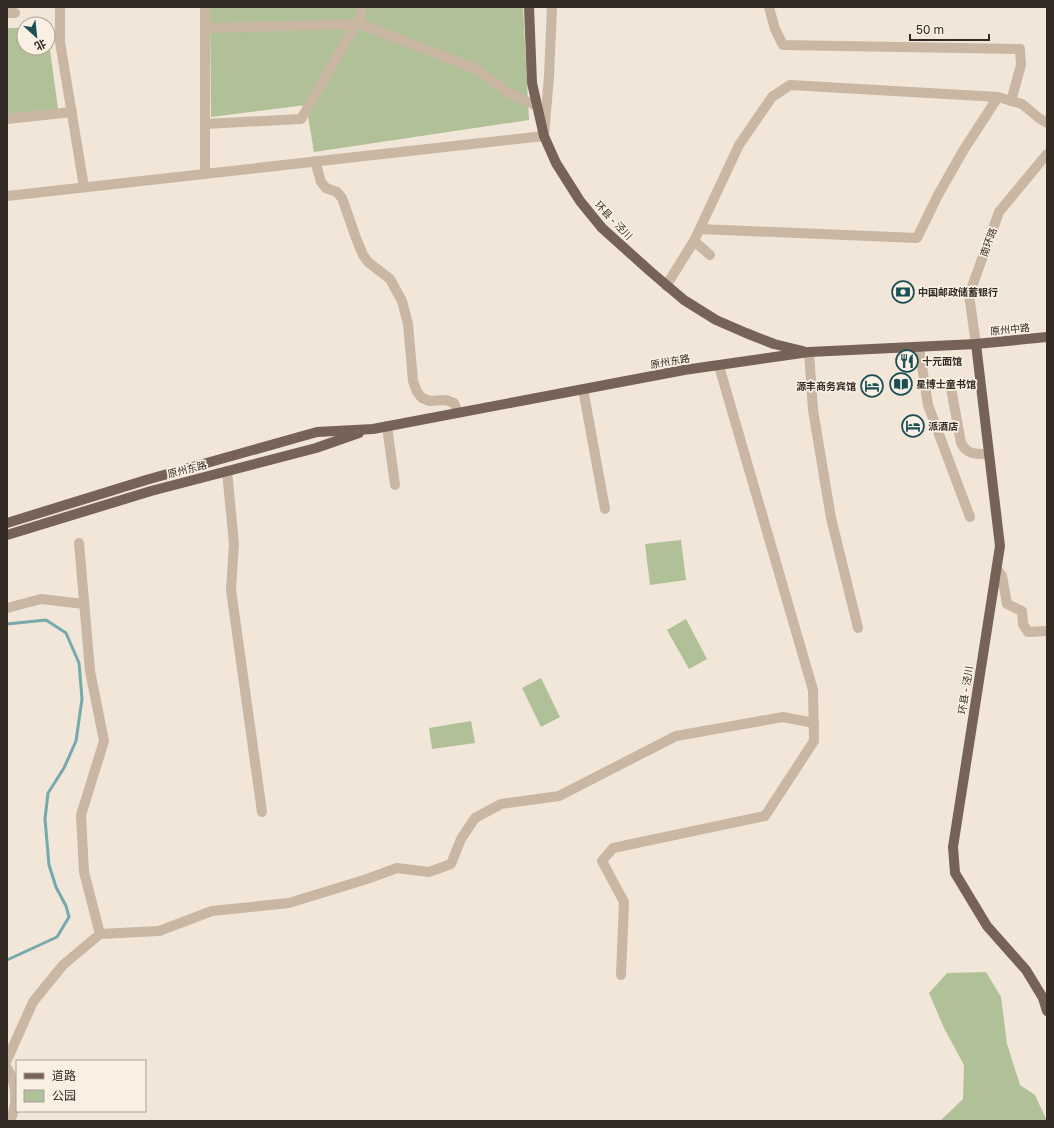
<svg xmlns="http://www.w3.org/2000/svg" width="1054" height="1128" viewBox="0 0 1054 1128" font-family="'Golos Text','Noto Sans SC',sans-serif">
  <rect width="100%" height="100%" fill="#f1e6d7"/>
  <g fill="#b0c097">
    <polygon points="210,7 523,7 529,120 314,152 306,105 211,117"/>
    <polygon points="7,28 24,28 24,48 48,48 48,35 58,109 7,114"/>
    <polygon points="681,540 686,580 650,585 645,544"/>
    <polygon points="686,619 707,659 689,669 667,630"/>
    <polygon points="541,678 560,717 541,727 522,688"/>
    <polygon points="471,721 475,743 432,749 429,728"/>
    <polygon points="986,972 1001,997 1007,1044 1020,1085 1035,1095 1047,1121 940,1121 963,1099 964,1065 944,1028 929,993 947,973"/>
  </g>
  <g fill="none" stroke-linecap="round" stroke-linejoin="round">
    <polyline stroke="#76a9ae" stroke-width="3" points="7,624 46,620 66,633 79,663 82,699 76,741 64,768 48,793 45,819 49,865 56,887 66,906 69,917 57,937 7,960"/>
    <g stroke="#c9b6a3" stroke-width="10">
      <polyline points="60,7 60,42 84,187"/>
      <polyline points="205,7 205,174"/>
      <polyline points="769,7 775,29 783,45 1020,49 1021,65 1011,101"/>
      <polyline points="7,13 15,13"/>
      <polyline points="360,24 362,7"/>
      <polyline points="205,28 360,24 476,69 509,93 537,106"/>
      <polyline points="7,119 72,112"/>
      <polyline points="205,124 301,119 356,24"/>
      <polyline points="315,161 321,182 326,188 337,192 342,198 356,238 363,255 368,262 390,279 402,301 408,324 413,381 417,392 422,398 430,401 446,400 454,403 458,412"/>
      <polyline points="7,196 544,136 549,76 552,7"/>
      <polyline points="700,229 917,238 938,195 963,151 998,97"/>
      <polyline points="694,241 710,255"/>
      <polyline points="666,286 694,241 739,145 772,97 790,85 998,97 1022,104 1039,118 1047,123"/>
      <polyline points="976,344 969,295 999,212 1047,154"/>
      <polyline points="919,347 928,405 970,517"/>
      <polyline points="809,352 813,410 831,518 858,628"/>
      <path d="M951,388L961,443C967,455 977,454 989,454"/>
      <polyline points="583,389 605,509"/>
      <polyline points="387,426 395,485"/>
      <polyline points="227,471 234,544 231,590 262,812"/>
      <polyline points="79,543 90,671 104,741 81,815 84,872 100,934"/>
      <polyline points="997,569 1002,576 1007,604 1022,611 1023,624 1028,632 1047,631"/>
      <polyline points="7,608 41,599 84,604"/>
      <polyline points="621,975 624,902 602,861 613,848 765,816 814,741 813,690 719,366"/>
      <polyline points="7,1060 33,1002 63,965 100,934 159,931 212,911 289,903 367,879 397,868 429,872 451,864 461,839 475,818 501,804 559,796 676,736 783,717 814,723"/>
      <path d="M7,1068C17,1084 18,1104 10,1121"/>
    </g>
    <g stroke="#766256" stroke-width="10">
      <polyline points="529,7 532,83 544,136 556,163 580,201 602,228 651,272 684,300 716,320 746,333 774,344 803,351"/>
      <polyline points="976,344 1000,546 953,847 955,873 987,926 1026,970 1043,998 1047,1011"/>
      <polyline points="7,523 146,480 317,432 373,429 684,370 809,352 976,344 1047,337"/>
      <polyline points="7,535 151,491 316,448 359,433"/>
    </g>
  </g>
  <defs>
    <g id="bank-ring" transform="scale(1.15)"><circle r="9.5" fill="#f9f0e3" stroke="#1b4e55" stroke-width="1.5"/><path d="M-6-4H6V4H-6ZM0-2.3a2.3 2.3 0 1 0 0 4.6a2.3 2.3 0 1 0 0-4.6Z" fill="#1b4e55"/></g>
    <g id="restaurant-ring" transform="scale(1.15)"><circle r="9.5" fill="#f9f0e3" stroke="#1b4e55" stroke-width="1.5"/><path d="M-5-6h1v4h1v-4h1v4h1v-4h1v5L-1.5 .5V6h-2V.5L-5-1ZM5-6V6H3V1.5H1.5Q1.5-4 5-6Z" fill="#1b4e55"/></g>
    <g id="library-ring" transform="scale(1.15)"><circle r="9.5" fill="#f9f0e3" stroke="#1b4e55" stroke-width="1.5"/><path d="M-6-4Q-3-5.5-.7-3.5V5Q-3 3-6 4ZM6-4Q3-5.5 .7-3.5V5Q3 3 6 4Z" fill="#1b4e55"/></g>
    <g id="hotel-ring" transform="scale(1.15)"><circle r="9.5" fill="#f9f0e3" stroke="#1b4e55" stroke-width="1.5"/><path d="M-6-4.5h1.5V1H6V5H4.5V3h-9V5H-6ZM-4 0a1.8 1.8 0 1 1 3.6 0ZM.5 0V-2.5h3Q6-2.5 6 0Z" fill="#1b4e55"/></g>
  </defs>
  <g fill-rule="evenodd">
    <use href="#bank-ring" x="903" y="292"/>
    <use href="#restaurant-ring" x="907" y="361"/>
    <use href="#library-ring" x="901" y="384"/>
    <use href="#hotel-ring" x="872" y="386"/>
    <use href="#hotel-ring" x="913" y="426"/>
  </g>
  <g text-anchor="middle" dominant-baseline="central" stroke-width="3.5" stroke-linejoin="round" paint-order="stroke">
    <g font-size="10" fill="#342b25" stroke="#f9f0e3">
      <text transform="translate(614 220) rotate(46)">环县 - 泾川</text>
      <text transform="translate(988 242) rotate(-70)">南环路</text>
      <text transform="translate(1010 329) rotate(-6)">原州中路</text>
      <text transform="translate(670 361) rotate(-10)">原州东路</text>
      <text transform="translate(187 469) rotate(-14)">原州东路</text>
      <text transform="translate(965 690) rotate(-81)">环县 - 泾川</text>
    </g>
    <g font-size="10" font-weight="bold" fill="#342b25" stroke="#f9f0e3" text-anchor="start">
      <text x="918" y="292">中国邮政储蓄银行</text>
      <text x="922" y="361">十元面馆</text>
      <text x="916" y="384">星博士童书馆</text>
      <text x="856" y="386" text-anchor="end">源丰商务宾馆</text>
      <text x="928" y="426">派酒店</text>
    </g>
  </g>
  <rect width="1054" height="1128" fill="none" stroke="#342b25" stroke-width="16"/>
  <rect x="16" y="1060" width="130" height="52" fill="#f9f0e3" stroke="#aaa197"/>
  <rect x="24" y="1073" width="20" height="6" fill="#766256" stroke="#aaa197"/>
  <text x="52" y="1080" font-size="12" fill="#342b25">道路</text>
  <rect x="24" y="1090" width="20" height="12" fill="#b0c097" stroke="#aaa197"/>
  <text x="52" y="1100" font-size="12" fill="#342b25">公园</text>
  <g transform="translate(36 36) rotate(153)"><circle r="19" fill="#f9f0e3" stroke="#aaa197"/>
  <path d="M0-3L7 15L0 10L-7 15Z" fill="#1b4e55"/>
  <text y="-6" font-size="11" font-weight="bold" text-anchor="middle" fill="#342b25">北</text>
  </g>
  <path d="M910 34v6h79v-6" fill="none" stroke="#342b25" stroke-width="2"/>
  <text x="916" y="34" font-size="12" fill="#342b25" stroke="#f9f0e3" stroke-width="3" paint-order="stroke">50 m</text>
</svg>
